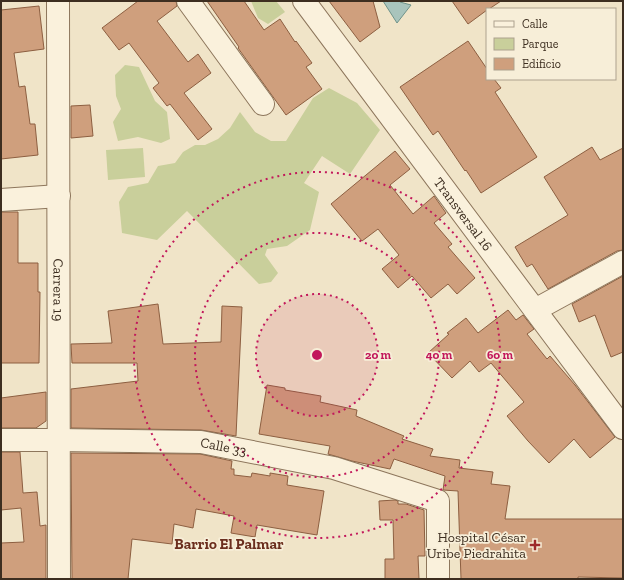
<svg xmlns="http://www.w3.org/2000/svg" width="624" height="580" viewBox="0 0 624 580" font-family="'Zilla Slab',serif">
  <rect width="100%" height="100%" fill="#f0e4c8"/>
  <g fill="#c9cf9b">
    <polygon points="251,1 276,1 285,12 268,24 258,18"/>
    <polygon points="125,65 139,67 155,101 167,112 170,139 161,143 138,137 118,141 113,122 121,109 116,96 115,75"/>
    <polygon points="329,88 357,103 380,130 350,174 322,156 304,183 319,192 310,230 287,246 267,249 265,255 278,273 271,282 259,284 187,211 157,240 122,233 119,202 128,187 148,183 158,166 175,163 183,152 195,145 205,145 218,139 230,128 240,112 255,132 271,141 286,141 313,98"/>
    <polygon points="143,148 145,177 108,180 106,150"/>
  </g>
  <polygon fill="#a9c4bc" stroke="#6f938a" points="383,1 399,1 400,2 411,5 397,23"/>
  <g fill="#cf9f7d" stroke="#8d5f41">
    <polygon points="138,1 176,1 177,6 157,21 188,62 198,54 211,73 184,93 212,129 198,140 170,104 167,106 153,88 159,83 129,43 119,50 102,28"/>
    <polygon points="207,1 244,1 264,30 280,19 295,42 296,41 312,63 306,67 322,89 286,115 238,48 239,47"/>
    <polygon points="329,1 373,1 380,27 360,42"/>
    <polygon points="452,1 501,1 489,9 487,9 487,10 468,24"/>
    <polygon points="39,6 44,49 14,53 19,87 25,86 30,124 35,124 38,155 1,159 1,10"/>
    <polygon points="468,41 487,69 487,79 494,79 501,88 495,92 537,157 481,193 466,170 465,171 438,131 433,135 400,87"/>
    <polygon points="90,105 93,136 71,138 71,106"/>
    <polygon points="592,147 600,160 623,148 623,250 617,251 548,289 532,264 527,267 515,247 568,215 544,177"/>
    <polygon points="395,151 410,169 390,185 413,214 434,196 446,213 434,223 452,244 448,247 475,278 457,294 448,284 431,298 412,276 398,288 382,269 399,255 378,229 362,241 331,204"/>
    <polygon points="1,212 18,212 18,263 38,263 38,292 40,292 39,363 1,363"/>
    <polygon points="623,276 623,352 611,357 595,315 579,322 572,304"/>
    <polygon points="158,304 163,344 221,342 222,306 242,307 236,436 201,430 71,428 71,389 138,381 137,363 72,363 71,344 112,343 108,311"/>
    <polygon points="508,310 516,320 523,315 534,329 527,334 547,359 550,356 575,385 615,437 590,458 574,439 549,463 528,441 507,416 524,402 491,363 479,372 470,361 452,378 428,353 449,334 447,333 466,318 478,333"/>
    <polygon points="267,385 285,388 285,390 321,396 320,402 357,410 356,416 404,436 402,439 433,449 430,456 460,460 459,468 493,472 491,484 510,486 505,519 623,519 623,578 578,577 578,579 461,579 458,491 443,490 445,476 394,459 390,469 352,461 328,454 330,446 259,434"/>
    <polygon points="46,392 46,421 36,428 1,428 1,398"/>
    <polygon points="1,452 20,452 23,493 37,492 40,526 46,525 46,579 1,579 1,543 24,542 21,508 1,510"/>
    <polygon points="71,453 200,454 232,461 231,469 234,469 234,475 251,477 252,473 270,476 270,473 288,476 287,485 324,491 317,535 257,525 255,537 231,533 234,516 196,509 193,528 174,524 172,544 132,539 128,579 72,579"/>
    <polygon points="395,500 398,501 398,504 406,504 424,510 425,556 418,556 419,579 385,579 385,559 394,559 393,520 380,520 379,501"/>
  </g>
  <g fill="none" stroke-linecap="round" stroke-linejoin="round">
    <g stroke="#8d765c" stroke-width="24">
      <g id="street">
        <path id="s1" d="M58,1L59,579"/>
        <polyline points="188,1 263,104"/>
        <path id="s2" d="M304,1L623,428"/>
        <polyline points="1,200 59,196"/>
        <polyline points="535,310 623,262"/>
        <path id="s3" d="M1,440H59L201,442L334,468L438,501V579"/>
      </g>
    </g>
    <use href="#street" stroke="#faf1dc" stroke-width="22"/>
  </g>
  <circle cx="317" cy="355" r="61" fill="#c2185b" fill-opacity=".12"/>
  <g fill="none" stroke="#c2185b" stroke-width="2" stroke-dasharray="2 4">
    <circle cx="317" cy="355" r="61"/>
    <circle cx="317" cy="355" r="122"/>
    <circle cx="317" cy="355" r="183"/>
  </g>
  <path fill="#9e2a2b" stroke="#f7eed8" stroke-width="1.5" d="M533 539h4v4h4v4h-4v4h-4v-4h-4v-4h4z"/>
  <g text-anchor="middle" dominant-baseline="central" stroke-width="3.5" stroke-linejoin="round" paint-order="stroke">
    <g font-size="14" fill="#3d2e20" stroke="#f7eed8">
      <text stroke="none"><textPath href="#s2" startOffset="266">Transversal 16</textPath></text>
      <text stroke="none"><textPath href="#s1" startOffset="289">Carrera 19</textPath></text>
      <text stroke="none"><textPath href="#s3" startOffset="223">Calle 33</textPath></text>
    </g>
    <g font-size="14" fill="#3d2e20" stroke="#f7eed8" text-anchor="end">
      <text x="526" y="537">Hospital César<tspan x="526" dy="16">Uribe Piedrahita</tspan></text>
    </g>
    <g font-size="15" font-weight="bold" fill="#6b2e1e" stroke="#f7eed8">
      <text x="229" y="544">Barrio El Palmar</text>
    </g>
  </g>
  <circle cx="317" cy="355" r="6" fill="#c2185b" stroke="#f7eed8" stroke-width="2"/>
  <g font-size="12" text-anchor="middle" font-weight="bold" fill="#c2185b" stroke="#f7eed8" stroke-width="3.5" stroke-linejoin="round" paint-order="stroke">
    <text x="378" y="359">20 m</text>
    <text x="439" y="359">40 m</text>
    <text x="500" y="359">60 m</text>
  </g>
  <rect width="624" height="580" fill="none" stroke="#3d2e20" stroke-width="4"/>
  <rect x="486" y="8" width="130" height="72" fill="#f7eed8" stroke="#ada18e"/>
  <rect x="494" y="21" width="20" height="6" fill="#faf1dc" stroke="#ada18e"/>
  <text x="522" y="28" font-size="12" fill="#3d2e20">Calle</text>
  <rect x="494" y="38" width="20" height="12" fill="#c9cf9b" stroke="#ada18e"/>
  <text x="522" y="48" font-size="12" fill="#3d2e20">Parque</text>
  <rect x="494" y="58" width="20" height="12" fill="#cf9f7d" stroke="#ada18e"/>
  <text x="522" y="68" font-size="12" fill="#3d2e20">Edificio</text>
</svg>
